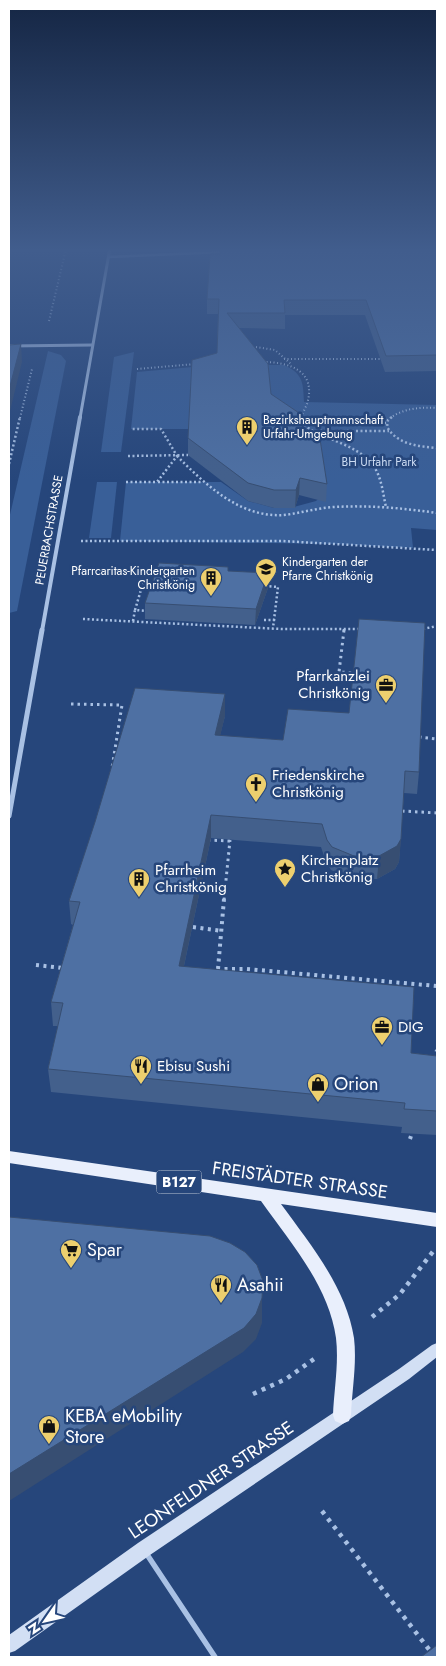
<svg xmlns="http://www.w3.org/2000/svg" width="446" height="1666" viewBox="0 0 446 1666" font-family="Jost,sans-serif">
  <rect width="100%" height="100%" fill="#26467b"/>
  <g fill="#395f98">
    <polygon points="48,351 61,355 66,361 17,611 9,613 9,519"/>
    <polygon points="134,352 121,452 101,452 114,357"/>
    <path d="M215,365H284C304,374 303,384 304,402L437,405V530L411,528L413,548L335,544L120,541L126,482H221L248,501L274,508H290L316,501L325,493L189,429H131L137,372Z"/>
    <polygon points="97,482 117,482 111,538 89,538"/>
  </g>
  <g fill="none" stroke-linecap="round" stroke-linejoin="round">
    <g stroke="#a9c1e4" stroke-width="2" stroke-dasharray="1 2.5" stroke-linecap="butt">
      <polyline points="49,321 66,249 69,248"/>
      <polyline points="256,347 275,350 291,364"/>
      <polyline points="284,359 381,359"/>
      <path d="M263,362C290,362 317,371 307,404C305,409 302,414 301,418"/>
      <polyline points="137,369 195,364"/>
      <polyline points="20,418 32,369"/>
      <path d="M390,418C404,408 421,407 437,408"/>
    </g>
    <g stroke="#a9c1e4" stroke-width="2.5" stroke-dasharray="2 2.5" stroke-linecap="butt">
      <path d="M300,417L303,424L311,430C331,441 365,448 376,470C382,481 383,494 386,507"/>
      <path d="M392,417L388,420L387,427C398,445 418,446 437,448"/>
      <polyline points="303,424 387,423"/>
      <polyline points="311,431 389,431"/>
      <polyline points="128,456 188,455"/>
      <path d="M177,456C206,485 240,518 284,515C301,513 317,508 334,507C368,505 403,508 437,513"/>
      <polyline points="9,464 20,417"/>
      <polyline points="126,482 157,482 177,456 161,429 131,429"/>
      <polyline points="158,482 201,482"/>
      <polyline points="81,541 282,541 437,550"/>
      <polyline points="265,586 278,587 274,620"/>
      <polyline points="135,610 143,583 154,583"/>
      <polyline points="83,619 281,629 362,629"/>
      <polyline points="264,620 274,620 273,628"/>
      <polyline points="133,621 135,610 147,611"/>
      <polyline points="423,629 437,626"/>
      <polyline points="344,631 344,628"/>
    </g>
    <g stroke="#a9c1e4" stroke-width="3" stroke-dasharray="2.5 4" stroke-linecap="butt">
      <polyline points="344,630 339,672 355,673"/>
      <polyline points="71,704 122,705 112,768"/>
      <polyline points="419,737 437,739"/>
      <polyline points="402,811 437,813"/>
      <polyline points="208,840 230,841"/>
      <polyline points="224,900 230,840"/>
    </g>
    <g stroke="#a9c1e4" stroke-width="4" stroke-dasharray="3 4.5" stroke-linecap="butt">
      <polyline points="193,927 222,931"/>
      <polyline points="36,965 63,968"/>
      <polyline points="217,969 247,969 437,986"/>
      <polyline points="218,969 224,899"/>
      <polyline points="435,1059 437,1050"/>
      <polyline points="410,1139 412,1133"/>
    </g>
    <g stroke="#a9c1e4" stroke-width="4.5" stroke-dasharray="4 5.5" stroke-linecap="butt">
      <polyline points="372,1317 400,1294 435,1249"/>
      <polyline points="253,1394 286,1379 314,1359"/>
      <polyline points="322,1511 431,1652"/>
    </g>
    <g stroke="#a9c1e4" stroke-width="2.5">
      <polyline points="248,251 258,251"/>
      <polyline points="108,257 223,252"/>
    </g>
    <polyline stroke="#a9c1e4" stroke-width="5.5" points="146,1553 215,1657"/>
    <g stroke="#a9c1e4" stroke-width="3">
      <polyline points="9,346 92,345"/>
      <polyline points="80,418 110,248"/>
    </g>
    <polyline stroke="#a9c1e4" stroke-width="4" points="42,631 80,417"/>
    <polyline stroke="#a9c1e4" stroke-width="5" points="9,816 42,630"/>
    <polygon fill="#d2dff4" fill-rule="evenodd" points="437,1343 437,1357 409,1379 150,1555 15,1651 9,1653 9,1635 138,1543 399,1369 432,1345"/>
    <path fill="#e9effc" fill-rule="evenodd" d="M9,1151L437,1213V1227L281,1204C310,1244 346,1287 354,1338C357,1363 352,1390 351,1415L349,1421L342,1424L335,1421L333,1415C334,1390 339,1363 336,1338C329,1286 290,1242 261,1201L9,1163Z"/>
  </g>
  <g fill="#43608c">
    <polygon points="288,248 304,248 309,252 310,248 437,248 437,371 385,372 365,315 285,315 285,329 239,328 271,394 302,415 302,425 327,484 326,502 299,495 295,508 274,508 248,501 188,455 188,438 217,353 218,314 207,314 207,299 220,254 288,251"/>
    <polygon points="228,571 268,573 268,588 255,625 145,619 145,603"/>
    <polygon points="225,716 220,735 419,772 417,794 404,793 399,862 395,869 377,879 352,879 331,870 326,862 321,847 211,838 184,966 411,1053 437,1056 437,1135 401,1133 402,1127 51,1092 48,1069 58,1026 53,1026 51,1002 73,925 71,924 69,901"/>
  </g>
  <g fill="#374e72">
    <polygon points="9,248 12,248 9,261"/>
    <polygon points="21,344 22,362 9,415 9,390"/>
    <polygon points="302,415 302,432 295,421"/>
    <polygon points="300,478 299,495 295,508 296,490"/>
    <polygon points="268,573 268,588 255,625 256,609"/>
    <polygon points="225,694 225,716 215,757 215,735"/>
    <polygon points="211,815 211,838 179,989 179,966"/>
    <polygon points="401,839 399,862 395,869 377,879 379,856"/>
    <polygon points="262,1298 262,1323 256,1339 243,1352 9,1501 9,1474"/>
  </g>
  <g fill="#4e70a3" stroke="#374e72">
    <polygon points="288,248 304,248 309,252 311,248 437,248 437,355 386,356 366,300 284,300 285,313 227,313 268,364 271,394 302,415 295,421 320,439 327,484 300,478 296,490 274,490 248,483 188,438 192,360 217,353 219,299 207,299 210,254 220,254 220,251 288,251"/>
    <polygon points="21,344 9,390 9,345"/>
    <polygon points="159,563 228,567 228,571 268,573 256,609 145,603"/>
    <polygon points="359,619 425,623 419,772 405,771 401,839 397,846 379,856 354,856 332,847 327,840 322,824 211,815 179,966 414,987 411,1053 437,1056 437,1111 404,1109 405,1103 48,1069 63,1003 51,1002 80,902 69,901 95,822 135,688 225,694 215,735 283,740 288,709 349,713"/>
    <polygon points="9,1217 210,1236 230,1243 245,1252 257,1265 263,1281 262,1298 256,1314 244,1328 9,1474"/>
    <polygon points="437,1645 437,1657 421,1657"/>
  </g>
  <linearGradient id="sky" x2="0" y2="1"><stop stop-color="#152644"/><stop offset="0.52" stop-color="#415d8d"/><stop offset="1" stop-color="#415d8d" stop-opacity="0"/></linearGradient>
  <rect width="446" height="481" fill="url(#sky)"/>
  <defs>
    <g id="building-pin" transform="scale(1.125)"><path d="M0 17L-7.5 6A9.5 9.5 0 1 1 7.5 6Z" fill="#edcf6e" stroke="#26467b"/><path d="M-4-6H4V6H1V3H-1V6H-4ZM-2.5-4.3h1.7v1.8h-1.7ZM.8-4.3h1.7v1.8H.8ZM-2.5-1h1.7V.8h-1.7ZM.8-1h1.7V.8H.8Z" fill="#111"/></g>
    <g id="school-pin" transform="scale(1.125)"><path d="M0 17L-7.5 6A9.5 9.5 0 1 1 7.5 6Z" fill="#edcf6e" stroke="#26467b"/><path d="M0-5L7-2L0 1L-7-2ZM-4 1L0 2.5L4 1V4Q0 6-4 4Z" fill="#111"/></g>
    <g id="office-pin" transform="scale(1.125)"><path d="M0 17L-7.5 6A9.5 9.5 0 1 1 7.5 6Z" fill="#edcf6e" stroke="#26467b"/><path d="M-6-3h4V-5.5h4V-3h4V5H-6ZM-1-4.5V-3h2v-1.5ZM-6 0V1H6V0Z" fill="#111"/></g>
    <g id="church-pin" transform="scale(1.125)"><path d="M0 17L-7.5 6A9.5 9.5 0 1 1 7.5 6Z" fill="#edcf6e" stroke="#26467b"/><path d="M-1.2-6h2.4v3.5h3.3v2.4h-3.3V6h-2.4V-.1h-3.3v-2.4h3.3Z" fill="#111"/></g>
    <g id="sight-pin" transform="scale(1.125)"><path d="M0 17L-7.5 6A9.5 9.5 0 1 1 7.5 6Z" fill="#edcf6e" stroke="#26467b"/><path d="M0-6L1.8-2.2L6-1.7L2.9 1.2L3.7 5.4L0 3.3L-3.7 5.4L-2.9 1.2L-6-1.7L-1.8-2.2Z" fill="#111"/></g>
    <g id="restaurant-pin" transform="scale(1.125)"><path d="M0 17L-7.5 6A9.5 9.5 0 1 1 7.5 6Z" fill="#edcf6e" stroke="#26467b"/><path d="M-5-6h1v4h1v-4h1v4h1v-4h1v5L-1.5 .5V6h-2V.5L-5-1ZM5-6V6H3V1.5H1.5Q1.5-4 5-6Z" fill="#111"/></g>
    <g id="shop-pin" transform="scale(1.125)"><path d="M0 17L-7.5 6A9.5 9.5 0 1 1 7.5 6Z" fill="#edcf6e" stroke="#26467b"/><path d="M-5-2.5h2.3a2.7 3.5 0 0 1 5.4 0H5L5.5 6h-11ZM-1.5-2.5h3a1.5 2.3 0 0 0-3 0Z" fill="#111"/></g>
    <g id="supermarket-pin" transform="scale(1.125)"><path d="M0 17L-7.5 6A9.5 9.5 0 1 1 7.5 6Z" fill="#edcf6e" stroke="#26467b"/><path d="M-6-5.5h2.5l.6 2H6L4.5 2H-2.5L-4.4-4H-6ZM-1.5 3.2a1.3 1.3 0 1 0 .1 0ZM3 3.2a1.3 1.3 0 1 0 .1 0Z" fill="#111"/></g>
  </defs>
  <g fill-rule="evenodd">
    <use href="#building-pin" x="247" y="427"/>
    <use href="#school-pin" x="266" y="569"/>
    <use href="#building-pin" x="211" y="578"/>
    <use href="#office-pin" x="386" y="685"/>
    <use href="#church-pin" x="256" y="784"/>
    <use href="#sight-pin" x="285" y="869"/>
    <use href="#building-pin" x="139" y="879"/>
    <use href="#office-pin" x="382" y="1027"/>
    <use href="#restaurant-pin" x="141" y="1066"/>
    <use href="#shop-pin" x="318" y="1084"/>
    <use href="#supermarket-pin" x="71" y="1250"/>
    <use href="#restaurant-pin" x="221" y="1285"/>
    <use href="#shop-pin" x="49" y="1426"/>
  </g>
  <g text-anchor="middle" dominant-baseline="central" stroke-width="5" stroke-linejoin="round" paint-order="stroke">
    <g font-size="12" fill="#fff" stroke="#26467b" text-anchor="start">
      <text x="263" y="420">Bezirkshauptmannschaft<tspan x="263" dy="14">Urfahr-Umgebung</tspan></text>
      <text x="282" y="562">Kindergarten der<tspan x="282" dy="14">Pfarre Christkönig</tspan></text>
      <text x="195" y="571" text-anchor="end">Pfarrcaritas-Kindergarten<tspan x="195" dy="14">Christkönig</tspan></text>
    </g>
    <g font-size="12" fill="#ccdcf3" stroke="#26467b">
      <text x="379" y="462">BH Urfahr Park</text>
    </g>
    <g font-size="12" fill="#fff" stroke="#26467b">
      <text transform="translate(49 530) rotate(-80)">PEUERBACHSTRASSE</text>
    </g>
    <rect fill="#26467b" stroke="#bec8d7" stroke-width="1" x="156.5" y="1170.5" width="45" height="23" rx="4"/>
    <g font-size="14" font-weight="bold" fill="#fff">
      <text x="179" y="1182">B127</text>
    </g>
    <g font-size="15" fill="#fff" stroke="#26467b" text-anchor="start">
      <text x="370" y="676" text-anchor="end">Pfarrkanzlei<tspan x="370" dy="17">Christkönig</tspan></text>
      <text x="272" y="775">Friedenskirche<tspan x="272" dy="17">Christkönig</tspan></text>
      <text x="301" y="860">Kirchenplatz<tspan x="301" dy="17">Christkönig</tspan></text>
      <text x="155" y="870">Pfarrheim<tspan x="155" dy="17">Christkönig</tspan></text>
      <text x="398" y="1027">DIG</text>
      <text x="157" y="1066">Ebisu Sushi</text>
    </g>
    <g font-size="18" fill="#fff" stroke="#26467b" text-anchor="start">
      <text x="334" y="1084">Orion</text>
      <text x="87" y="1250">Spar</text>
      <text x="237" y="1285">Asahii</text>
      <text x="65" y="1416">KEBA eMobility<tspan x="65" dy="21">Store</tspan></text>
    </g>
    <g font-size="18" fill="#fff" stroke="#26467b">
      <text transform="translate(300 1180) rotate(8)">FREISTÄDTER STRASSE</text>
      <text transform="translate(211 1480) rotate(-34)">LEONFELDNER STRASSE</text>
    </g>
  </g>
  <rect width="446" height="1666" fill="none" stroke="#ffffff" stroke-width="20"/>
  <g transform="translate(45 1621) rotate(236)" stroke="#26467b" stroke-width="4" paint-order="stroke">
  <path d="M0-4L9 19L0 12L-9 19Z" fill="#ffffff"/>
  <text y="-8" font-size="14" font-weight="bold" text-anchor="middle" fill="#ffffff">N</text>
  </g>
</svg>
